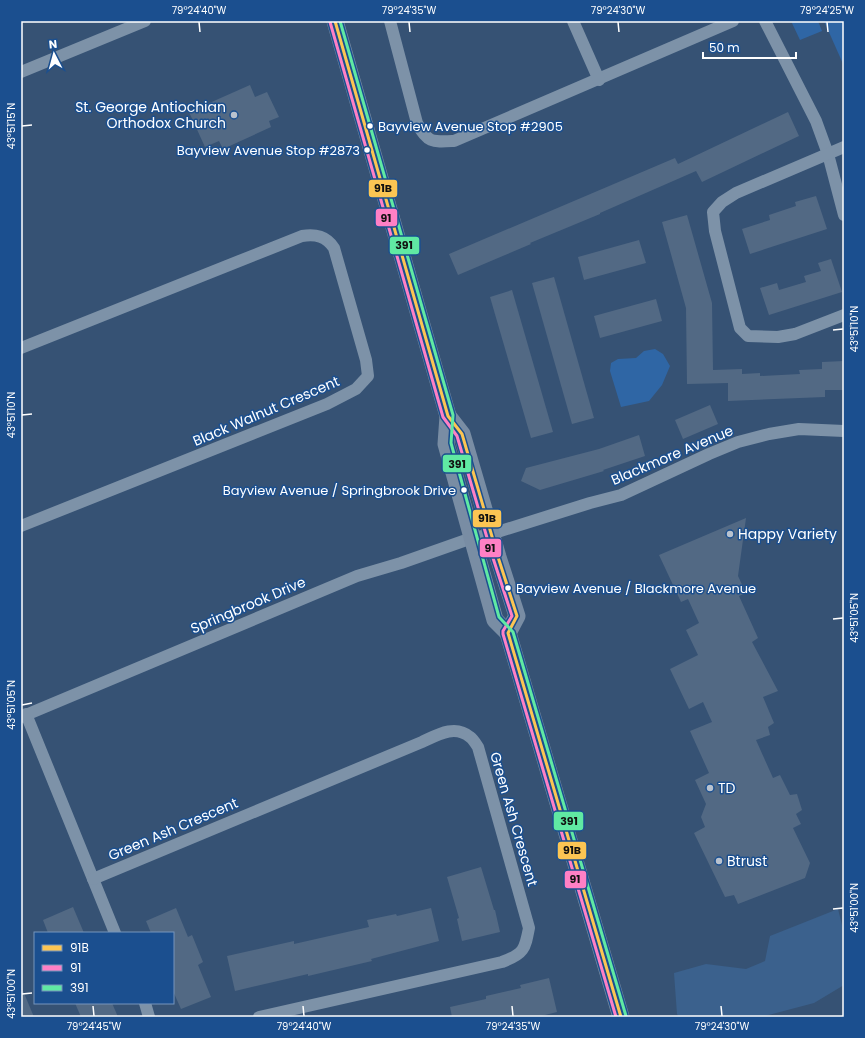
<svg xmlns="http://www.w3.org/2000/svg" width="865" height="1038" viewBox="0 0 865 1038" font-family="Poppins,sans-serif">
  <rect width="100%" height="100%" fill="#365274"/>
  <g fill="#2f66a5">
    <polygon points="791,21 818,21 822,31 800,40"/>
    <polygon points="824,21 844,21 844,66"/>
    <polygon points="655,349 663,354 670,366 662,385 649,401 621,407 610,371 611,363 618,359 636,358 644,351"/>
  </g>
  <polygon fill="#3b618d" points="838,909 844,933 844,985 814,1003 761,1017 679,1017 677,1014 674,973 706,964 746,969 765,961 770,936"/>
  <g fill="#526984">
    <polygon points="250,85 255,97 267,92 279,117 269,121 271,127 223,149 219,141 205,147 189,112"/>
    <polygon points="788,112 799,136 702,182 696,171 600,213 600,214 530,243 531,244 458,275 449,254 675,158 678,164"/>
    <polygon points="816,196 827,229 750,254 742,229 770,220 769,215 796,206 795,202"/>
    <polygon points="687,215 712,303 713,370 742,369 742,374 760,373 760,376 800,374 799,370 822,369 822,362 844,361 844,390 825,390 825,397 728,401 728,383 687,384 686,308 662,222"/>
    <polygon points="639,240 646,263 584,280 578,257"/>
    <polygon points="831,259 842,292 769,315 760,288 777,283 779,290 806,282 804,276 821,271 818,263"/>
    <polygon points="554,277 594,418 572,424 532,283"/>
    <polygon points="512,290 553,432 531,438 490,297"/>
    <polygon points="656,299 662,321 600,338 594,316"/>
    <polygon points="710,405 718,424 683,439 675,420"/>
    <polygon points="639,435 645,456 603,470 604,471 540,490 521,481 526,468 599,449"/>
    <polygon points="746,518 738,576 746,593 739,596 758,638 752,642 778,691 763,697 774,723 768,727 770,735 756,740 773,778 780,775 790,795 797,794 802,810 796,814 801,824 793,828 810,863 805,878 738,904 734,895 725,897 694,833 705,827 701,817 706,804 695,780 709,773 690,731 712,722 703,702 689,709 670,669 698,655 686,630 699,623 688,599 681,602 659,555"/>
    <polygon points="481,867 494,910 495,910 500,932 462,941 457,919 459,918 447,877"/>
    <polygon points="73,907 84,933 48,933 43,920"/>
    <polygon points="176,908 188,937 192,935 203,962 198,965 211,997 181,1009 173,991 173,933 151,933 146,921"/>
    <polygon points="431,908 439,941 371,959 372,961 308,976 308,974 235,991 227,956 294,941 294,944 369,927 367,920 396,914 397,916"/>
    <polygon points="549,978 557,1012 537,1017 452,1017 450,1007 486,999 486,996 521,988 520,985"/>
    <polygon points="21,986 34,1017 21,1017"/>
    <polygon points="75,1003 112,1003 118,1017 81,1017"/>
  </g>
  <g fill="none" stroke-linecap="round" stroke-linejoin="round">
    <g stroke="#7d92a8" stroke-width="12">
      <path d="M390,21L417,123C427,143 433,142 454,141L733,21"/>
      <polyline points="573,21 599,80"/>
      <polyline points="765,21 816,121 828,154 844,215"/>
      <polyline points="21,72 145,21"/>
      <polyline points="844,147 736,193 722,202 713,212 715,231 740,328 748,336 778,337 795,334 844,315"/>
      <path d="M21,348L302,236C316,234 326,236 334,248L366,360L368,376L356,389L327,404L21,526"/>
      <polyline points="26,714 115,933"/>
      <polyline points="21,717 357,576 401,563 472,538 491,534 590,503 621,495 709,454 738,442 769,434 799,429 844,431"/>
      <path d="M93,879L422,742C437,735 455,724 470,737C473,739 476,744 478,747L529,928C525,949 524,954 502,962L259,1017"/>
      <polyline points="145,1003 149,1017"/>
    </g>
    <g stroke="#798da4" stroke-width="17">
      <polyline points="335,21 448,416 446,444 495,620 508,633 621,1017"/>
      <polyline points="448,416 462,434 498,557 517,616 508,633"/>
    </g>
    <g stroke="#1b4f8f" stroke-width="6">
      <polyline id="bus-1" points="335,21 448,416 462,434 498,557 517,616 508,633 621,1017"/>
    </g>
    <g stroke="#1b4f8f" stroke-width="6">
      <polyline id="bus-2" points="330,22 443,417 457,436 493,558 512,616 503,631 503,634 616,1017"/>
    </g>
    <g stroke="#1b4f8f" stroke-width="6">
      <polyline id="bus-3" points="340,21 453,415 451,443 499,617 513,632 626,1016"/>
    </g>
    <use href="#bus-1" stroke="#fcc553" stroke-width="3"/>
    <use href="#bus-2" stroke="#ff80c5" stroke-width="3"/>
    <use href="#bus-3" stroke="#60e9a3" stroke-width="3"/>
  </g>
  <path fill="none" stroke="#fff" stroke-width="1.5" d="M199,22L200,32M409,22L410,32M618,22L619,32M827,22L828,32M22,126L32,125M833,330L843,329M22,415L32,414M833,619L843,618M22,705L32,703M833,909L843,908M22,994L32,993M93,1006L94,1016M303,1006L304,1016M512,1006L513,1016M721,1006L722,1016"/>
  <g fill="#b9c2ce" stroke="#1b4f8f" stroke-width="1.5">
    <circle cx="234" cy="115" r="4"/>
    <circle cx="730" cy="534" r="4"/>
    <circle cx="710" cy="788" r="4"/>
    <circle cx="719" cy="861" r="4"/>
  </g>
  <g fill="#fff" stroke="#1b4f8f" stroke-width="1.5">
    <circle cx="370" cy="126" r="3.5"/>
    <circle cx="367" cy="150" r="3.5"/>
    <circle cx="464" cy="490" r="3.5"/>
    <circle cx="508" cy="588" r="3.5"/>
  </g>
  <g text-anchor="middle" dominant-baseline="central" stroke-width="3" stroke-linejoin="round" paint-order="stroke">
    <g font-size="13" fill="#fff" stroke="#1b4f8f" text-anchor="start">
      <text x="378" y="126">Bayview Avenue Stop #2905</text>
      <text x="360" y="150" text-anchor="end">Bayview Avenue Stop #2873</text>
      <text x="456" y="490" text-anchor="end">Bayview Avenue / Springbrook Drive</text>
      <text x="516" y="588">Bayview Avenue / Blackmore Avenue</text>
    </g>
    <g font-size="14" fill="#fff" stroke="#1b4f8f" text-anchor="start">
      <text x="226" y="107" text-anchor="end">St. George Antiochian<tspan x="226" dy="16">Orthodox Church</tspan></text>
      <text x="738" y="534">Happy Variety</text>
      <text x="718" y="788">TD</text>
      <text x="727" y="861">Btrust</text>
    </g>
    <g font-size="14" fill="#fff" stroke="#1b4f8f">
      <text transform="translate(266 411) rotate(-23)">Black Walnut Crescent</text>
      <text transform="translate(672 455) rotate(-23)">Blackmore Avenue</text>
      <text transform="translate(248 605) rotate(-23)">Springbrook Drive</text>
      <text transform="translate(514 819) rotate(74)">Green Ash Crescent</text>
      <text transform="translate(173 829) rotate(-23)">Green Ash Crescent</text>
    </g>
  </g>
  <g stroke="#1b4f8f" stroke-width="1.5">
    <rect x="368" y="179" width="30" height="19" rx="4" fill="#fcc553"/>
    <rect x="375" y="208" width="23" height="19" rx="4" fill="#ff80c5"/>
    <rect x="389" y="236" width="31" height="19" rx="4" fill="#60e9a3"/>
    <rect x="442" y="454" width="30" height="19" rx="4" fill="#60e9a3"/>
    <rect x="472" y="509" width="30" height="19" rx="4" fill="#fcc553"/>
    <rect x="479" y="538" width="23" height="20" rx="4" fill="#ff80c5"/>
    <rect x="553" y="811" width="31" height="20" rx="4" fill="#60e9a3"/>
    <rect x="557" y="841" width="30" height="19" rx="4" fill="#fcc553"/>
    <rect x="564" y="870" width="23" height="19" rx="4" fill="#ff80c5"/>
  </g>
  <g font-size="11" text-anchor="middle" font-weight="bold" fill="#111">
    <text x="383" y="192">91B</text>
    <text x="386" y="222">91</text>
    <text x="404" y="249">391</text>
    <text x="457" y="468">391</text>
    <text x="487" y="522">91B</text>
    <text x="490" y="552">91</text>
    <text x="569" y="825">391</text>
    <text x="572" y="854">91B</text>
    <text x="575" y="883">91</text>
  </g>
  <rect width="865" height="1038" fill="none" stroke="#1b4f8f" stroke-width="44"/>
  <rect x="34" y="932" width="140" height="72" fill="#1b4f8f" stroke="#7695bc"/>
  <rect x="42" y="945" width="20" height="6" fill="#fcc553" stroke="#7695bc"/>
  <text x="70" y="952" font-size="12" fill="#ffffff">91B</text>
  <rect x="42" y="965" width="20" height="6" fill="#ff80c5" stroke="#7695bc"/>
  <text x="70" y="972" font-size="12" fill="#ffffff">91</text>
  <rect x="42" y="985" width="20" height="6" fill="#60e9a3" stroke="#7695bc"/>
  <text x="70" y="992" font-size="12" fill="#ffffff">391</text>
  <g transform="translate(54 54) rotate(354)" stroke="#1b4f8f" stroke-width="3" paint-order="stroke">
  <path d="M0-3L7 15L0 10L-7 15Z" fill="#ffffff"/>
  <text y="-6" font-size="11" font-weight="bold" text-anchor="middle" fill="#ffffff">N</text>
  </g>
  <path d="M703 52v6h93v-6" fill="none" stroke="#ffffff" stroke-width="2"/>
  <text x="709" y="52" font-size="12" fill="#ffffff" stroke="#1b4f8f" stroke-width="3" paint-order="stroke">50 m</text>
  <rect x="22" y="22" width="821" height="994" fill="none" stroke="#fff" stroke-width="1.5"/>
  <g font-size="10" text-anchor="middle" fill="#fff">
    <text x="199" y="14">79°24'40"W</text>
    <text x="409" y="14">79°24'35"W</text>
    <text x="618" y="14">79°24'30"W</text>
    <text x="827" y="14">79°24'25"W</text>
    <text transform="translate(11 126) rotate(-90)" y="4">43°51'15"N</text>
    <text transform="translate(854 329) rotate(-90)" y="4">43°51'10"N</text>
    <text transform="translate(11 415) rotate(-90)" y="4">43°51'10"N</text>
    <text transform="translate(854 618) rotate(-90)" y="4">43°51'05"N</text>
    <text transform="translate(11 705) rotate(-90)" y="4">43°51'05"N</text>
    <text transform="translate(854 908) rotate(-90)" y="4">43°51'00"N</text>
    <text transform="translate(11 994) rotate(-90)" y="4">43°51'00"N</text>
    <text x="94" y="1030">79°24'45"W</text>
    <text x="304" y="1030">79°24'40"W</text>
    <text x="513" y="1030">79°24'35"W</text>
    <text x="722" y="1030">79°24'30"W</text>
  </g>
</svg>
